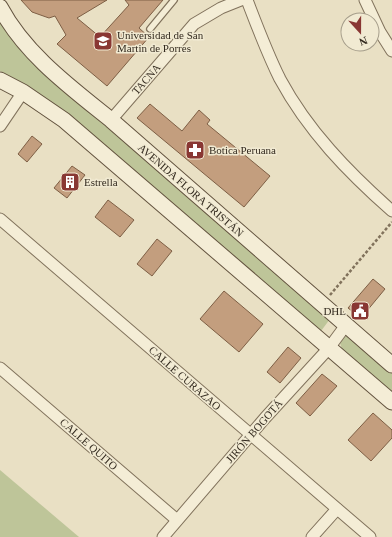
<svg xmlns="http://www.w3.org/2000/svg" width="392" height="537" viewBox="0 0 392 537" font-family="Georgia,serif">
  <rect width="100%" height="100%" fill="#e9e0c4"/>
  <g fill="#bec599">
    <polygon points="0,22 22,52 36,66 330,319 321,331 21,82 0,71"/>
    <polygon points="343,335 351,338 392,373 392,392 342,349 339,340"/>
    <polygon points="0,470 79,537 0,537"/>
  </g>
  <g fill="#c39e7e" stroke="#7e5f45">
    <polygon points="21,0 107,0 77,18 100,37 129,5 125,0 163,0 139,28 149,37 107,86 57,44 66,35 55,16 49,18 32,12"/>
    <polygon points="150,104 182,131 199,110 210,120 207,124 270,176 244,207 137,118"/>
    <polygon points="32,136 42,144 27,162 18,154"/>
    <polygon points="72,166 85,175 67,198 54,188"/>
    <polygon points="108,200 134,220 120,237 95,217"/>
    <polygon points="157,239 172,251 152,276 137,264"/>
    <polygon points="373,279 385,289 361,318 348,308"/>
    <polygon points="224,291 263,324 239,352 200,319"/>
    <polygon points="288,347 301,358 280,383 267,372"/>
    <polygon points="322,374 337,386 310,416 296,403"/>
    <polygon points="373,413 392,430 392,438 371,461 348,440"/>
  </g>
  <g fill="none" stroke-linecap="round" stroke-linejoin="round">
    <g stroke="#81725c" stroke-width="8">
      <polyline id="lane" points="150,29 174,0"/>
    </g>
    <g stroke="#81725c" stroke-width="13">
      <g id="street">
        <path d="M247,0C257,26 267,53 280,79C308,131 348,172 392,211"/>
        <polyline points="365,0 380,32 392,51"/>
        <polyline points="111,120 194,24 221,8 241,0"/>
        <polyline points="0,126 23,92"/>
        <polyline points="0,219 370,537"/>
        <polyline points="0,368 177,520"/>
        <polyline points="163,537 265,418 329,348 346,325"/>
        <polyline points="312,537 337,509"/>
      </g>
    </g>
    <g stroke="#63533f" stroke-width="17">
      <g id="secondary">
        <path d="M0,7C25,54 70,87 111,120L392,365"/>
        <polyline points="0,80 23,92 64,120 392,402"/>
      </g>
    </g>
    <polyline stroke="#81725c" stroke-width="2.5" stroke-dasharray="3 2" stroke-linecap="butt" points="330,295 392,222"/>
    <use href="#lane" stroke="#f4edd6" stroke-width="5.5"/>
    <use href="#street" stroke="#f4edd6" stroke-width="11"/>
    <use href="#secondary" stroke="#f4edd6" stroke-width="15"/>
  </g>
  <defs>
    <g id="university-square" transform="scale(1)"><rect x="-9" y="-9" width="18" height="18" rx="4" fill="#893733" stroke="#f1ead2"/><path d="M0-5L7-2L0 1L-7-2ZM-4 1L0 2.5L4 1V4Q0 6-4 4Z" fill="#fff"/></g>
    <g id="pharmacy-square" transform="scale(1)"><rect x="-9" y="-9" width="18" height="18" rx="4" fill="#893733" stroke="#f1ead2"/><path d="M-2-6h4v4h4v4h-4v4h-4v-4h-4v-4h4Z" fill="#fff"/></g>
    <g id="building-square" transform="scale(1)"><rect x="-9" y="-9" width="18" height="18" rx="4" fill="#893733" stroke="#f1ead2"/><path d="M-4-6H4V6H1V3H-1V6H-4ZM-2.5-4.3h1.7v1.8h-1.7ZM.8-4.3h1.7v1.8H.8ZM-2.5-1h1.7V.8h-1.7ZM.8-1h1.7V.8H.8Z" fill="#fff"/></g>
    <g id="civic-square" transform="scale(1)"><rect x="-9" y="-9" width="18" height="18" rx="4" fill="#893733" stroke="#f1ead2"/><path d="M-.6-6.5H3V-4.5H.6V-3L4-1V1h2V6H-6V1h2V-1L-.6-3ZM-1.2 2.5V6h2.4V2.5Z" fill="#fff"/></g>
  </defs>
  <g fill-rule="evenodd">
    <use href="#university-square" x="103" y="41"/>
    <use href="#pharmacy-square" x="195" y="150"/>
    <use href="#building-square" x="70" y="182"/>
    <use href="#civic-square" x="360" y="311"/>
  </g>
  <g text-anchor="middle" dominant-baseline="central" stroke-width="3" stroke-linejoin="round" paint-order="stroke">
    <g font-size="11" fill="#332a1f" stroke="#f1ead2" text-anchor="start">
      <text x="117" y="35">Universidad de San<tspan x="117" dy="13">Martin de Porres</tspan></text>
      <text x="209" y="150">Botica Peruana</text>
      <text x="84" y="182">Estrella</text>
      <text x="346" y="311" text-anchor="end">DHL</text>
    </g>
    <g font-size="11" fill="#332a1f" stroke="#f1ead2">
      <text transform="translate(146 79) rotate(-49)">TACNA</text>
      <text transform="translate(191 190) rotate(41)">AVENIDA FLORA TRISTÁN</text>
      <text transform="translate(185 378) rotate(41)">CALLE CURAZAO</text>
      <text transform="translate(254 431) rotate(-49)">JIRÓN BOGOTÁ</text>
      <text transform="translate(89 444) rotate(41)">CALLE QUITO</text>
    </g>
  </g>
  <g transform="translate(360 32) rotate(159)"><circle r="19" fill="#f1ead2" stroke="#a59d8a"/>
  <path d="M0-3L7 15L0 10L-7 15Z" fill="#893733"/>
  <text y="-6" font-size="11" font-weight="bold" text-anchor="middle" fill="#332a1f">N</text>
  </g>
</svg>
